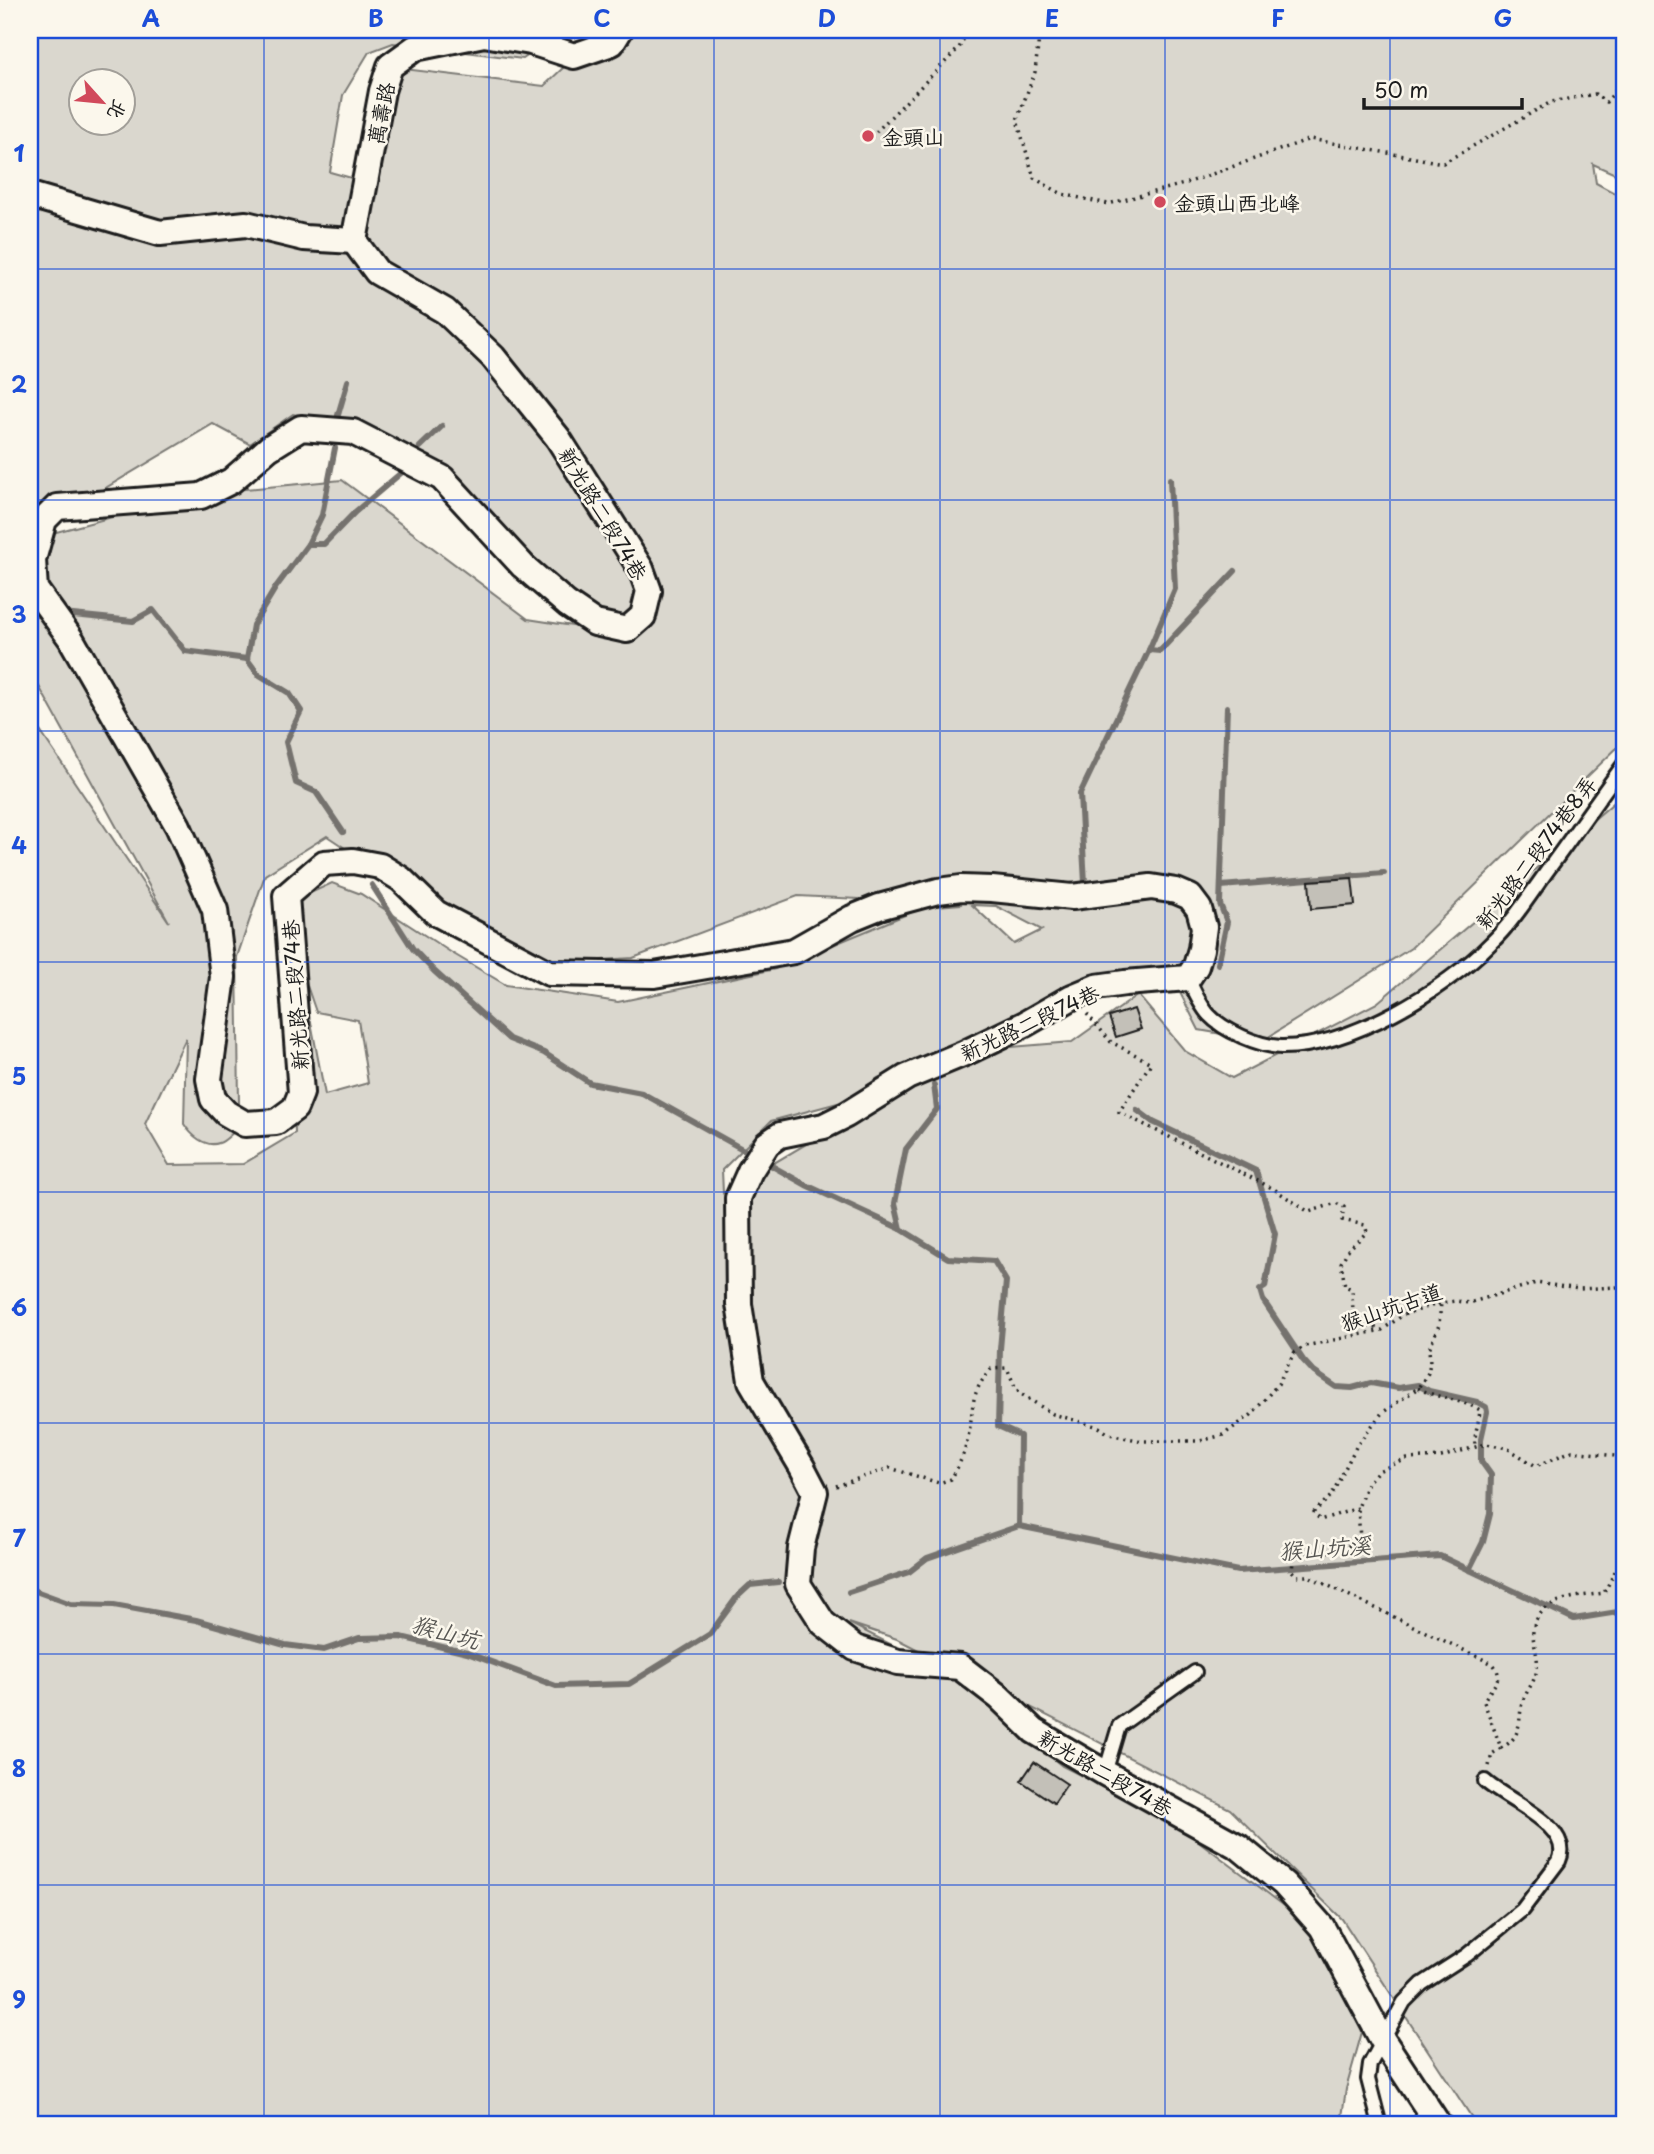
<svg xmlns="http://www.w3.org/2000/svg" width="1654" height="2154" viewBox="0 0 1654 2154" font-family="'Playpen Sans','LXGW WenKai TC',sans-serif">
  <rect width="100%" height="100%" fill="#fbf7ec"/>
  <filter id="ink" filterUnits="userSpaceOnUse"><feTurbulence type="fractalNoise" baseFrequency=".0143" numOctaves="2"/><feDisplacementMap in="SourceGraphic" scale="14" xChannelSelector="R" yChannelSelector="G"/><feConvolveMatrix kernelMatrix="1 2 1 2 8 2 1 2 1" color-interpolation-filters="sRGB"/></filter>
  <g filter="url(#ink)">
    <path fill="#dad7ce" stroke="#7b7a75" stroke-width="2" fill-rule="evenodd" d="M30,30H564L523,59L393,43L369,52L343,95L330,172L355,179L367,102L396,68L544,86L603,30H1624V178L1593,164L1596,183L1624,198V741L1411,948L1262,1041L1199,1030L1170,973L1009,1024L878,1078L849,1100L771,1121L722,1170L723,1193L964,1051L1072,1042L1138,995L1185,1051L1232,1078L1377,1003L1624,794V2124H1476L1342,1919L1230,1809L897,1639L849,1623L968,1684L1007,1721L1062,1766L1172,1821L1307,1923L1362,2032L1346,2089L1341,2124H30V716L169,922L30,670V539L202,493L342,480L528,619L605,631L460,482L384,436L293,414L250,444L213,424L30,533ZM80,80H122V122H80ZM327,836L521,965L633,958L798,896L962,904L924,907L775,969L618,1002L506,985L452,953L361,894L332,883L280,907L316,1012L358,1020L368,1083L325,1095L311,1022L291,1014L295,1133L243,1164L169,1165L145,1124L186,1038L184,1124C191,1135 205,1148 219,1143C224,1142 230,1135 234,1132L239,1103L237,957L265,875ZM972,905L996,906L1042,930L1014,944ZM801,1493L804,1502L808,1600L834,1616L791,1596L787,1565Z"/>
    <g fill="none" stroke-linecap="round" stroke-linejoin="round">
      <g stroke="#74726e" stroke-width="6">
        <polyline points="338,415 348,381"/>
        <polyline points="420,447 442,426"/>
        <polyline points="308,544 322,515 335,448"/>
        <polyline points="63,614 133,621 153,610 185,651 247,659 258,674 289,693 301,711 286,742 296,783 316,792 343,832"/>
        <polyline points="1149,650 1160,651 1235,571"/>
        <polyline points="247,659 253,625 276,587 308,544 324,544 355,512 401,473"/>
        <polyline points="1085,883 1080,794 1149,650 1175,589 1170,479"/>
        <polyline points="372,885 413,949 434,971 509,1039 544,1053 590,1083 642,1093 753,1155"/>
        <polyline points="1221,886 1384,873"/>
        <polyline points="1218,964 1227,922 1220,904 1227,707"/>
        <polyline points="934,1085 937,1109 906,1149 895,1203 901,1229 948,1258 994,1261 1006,1281 1000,1349 998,1426 1020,1436 1019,1526"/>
        <polyline points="1137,1110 1153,1122 1256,1171 1275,1234 1265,1287 1260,1290 1263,1300 1303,1360 1314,1372 1336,1387 1352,1388 1371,1383 1398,1388 1418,1385 1429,1391 1477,1402 1486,1407 1487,1412 1481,1439 1481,1461 1491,1475 1490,1514 1483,1542 1469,1570"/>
        <polyline points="763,1161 806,1185 901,1229"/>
        <polyline points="1019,1526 1238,1571 1440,1556 1574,1619 1624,1611"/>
        <polyline points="30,1589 71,1604 114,1605 196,1620 285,1645 324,1650 359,1638 401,1637 467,1653 556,1686 629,1684 710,1634 737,1597 750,1585 778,1582"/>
        <polyline points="849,1592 909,1572 927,1558 1019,1526"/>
      </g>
    </g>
    <g fill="#c3c0b8" stroke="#1c1c1c" stroke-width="2">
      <polygon points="1352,878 1355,905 1311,909 1309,881"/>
      <polygon points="1134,1009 1141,1029 1116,1037 1109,1017"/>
      <polygon points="1034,1762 1067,1784 1054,1803 1021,1781"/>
    </g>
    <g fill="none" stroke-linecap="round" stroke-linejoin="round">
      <g stroke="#1c1c1c" stroke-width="18">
        <g id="lane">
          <path d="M1188,978C1194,991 1200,1005 1209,1015C1224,1031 1259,1046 1281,1047C1348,1048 1445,990 1491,943C1514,921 1531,893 1550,867C1575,833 1599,798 1624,764"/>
          <polyline points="1105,1773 1119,1726 1195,1672"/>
          <path d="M1378,2124V2118L1368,2079L1370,2064L1404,2002L1422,1984L1467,1955L1522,1910L1559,1861C1575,1826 1505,1800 1485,1781"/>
        </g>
      </g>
      <g stroke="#1c1c1c" stroke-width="30">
        <g id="street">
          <polyline points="30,195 160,233 246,224 304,238 354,241"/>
          <polyline points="354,241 377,272 445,311 493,357 558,438 641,569 649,591 643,616 627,630 595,623 567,604 523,566 442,478 353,432 301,428 269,448 231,481 201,496 57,507 44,520 33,560 35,589 71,639 178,826 215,910 223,977 209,1079 213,1099 226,1113 245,1124 276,1122 295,1108 301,1093 286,896 324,863 353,861 380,866 401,879 436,913 549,973 654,975 794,951 852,918 879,907 938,891 961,888 992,889 1072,897 1151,887 1176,891 1190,897 1199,909 1204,927 1201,949 1196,966 1188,978 1125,983 1096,987 1072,997 1025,1024 965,1053 907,1077 846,1115 824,1126 780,1135 767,1144 750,1171 738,1198 739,1304 751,1381 802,1467 815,1492 801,1548 798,1584 823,1623 855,1648 898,1662 960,1667 999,1697 1034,1731 1105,1773 1239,1847 1284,1884 1322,1927 1382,2039 1438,2124"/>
          <polyline points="354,241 382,91 390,66 415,48 484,34 531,42 574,56 612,43 620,30"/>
        </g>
      </g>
      <g stroke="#1c1c1c" stroke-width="3.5" stroke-dasharray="2 5" stroke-linecap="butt">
        <polyline points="1036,30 1039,37 1035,72 1017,120 1034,178 1062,194 1108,204 1184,184 1310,139 1443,163 1551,102 1595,94 1606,102 1619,87 1624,86"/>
        <polyline points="1619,87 1624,93"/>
        <polyline points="871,137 959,48 968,30"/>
        <path d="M1087,1014L1111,1042L1151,1063L1119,1112L1274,1189L1309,1212L1336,1203L1344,1207L1342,1220L1365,1225L1367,1232L1348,1250L1341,1263L1345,1286L1352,1289C1353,1317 1351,1322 1380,1329"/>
        <path d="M1418,1388C1438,1399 1461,1399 1480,1410C1479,1423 1474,1433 1475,1446"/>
        <path d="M836,1486L890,1468L939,1483L951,1479C959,1466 965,1452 968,1437C975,1406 968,1396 991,1369L1007,1368L1016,1389L1021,1394L1053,1414L1099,1427L1109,1434L1142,1441H1200L1223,1435L1251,1415L1278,1384L1294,1353L1305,1346L1382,1330L1403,1315L1441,1303L1456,1301L1469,1303L1536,1283L1580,1289L1617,1287L1624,1283"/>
        <polyline points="1358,1508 1320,1520 1314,1512 1331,1496 1357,1445 1382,1413 1418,1388 1428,1373 1430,1363 1429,1349 1439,1325 1441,1303"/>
        <path d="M1501,1748C1519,1739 1519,1727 1521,1708C1523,1694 1536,1682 1537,1668C1539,1655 1532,1642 1533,1631C1538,1597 1578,1597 1604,1593L1624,1554"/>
        <path d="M1489,1766L1492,1754L1501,1748L1484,1702C1488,1688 1507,1680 1493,1664L1308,1576H1297L1292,1571L1294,1551C1319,1554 1338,1553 1360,1540L1358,1508L1367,1483L1378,1471L1407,1459L1441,1457L1486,1444L1507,1448L1536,1466L1572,1451L1624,1457"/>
      </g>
      <use href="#lane" stroke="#fbf7ec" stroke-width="12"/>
      <use href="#street" stroke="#fbf7ec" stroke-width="24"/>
    </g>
  </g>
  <path fill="none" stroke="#1d4ed8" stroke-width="2" stroke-opacity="0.55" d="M264,30V2124M489,30V2124M714,30V2124M940,30V2124M1165,30V2124M1390,30V2124M30,269H1624M30,500H1624M30,731H1624M30,962H1624M30,1192H1624M30,1423H1624M30,1654H1624M30,1885H1624"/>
  <g fill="#d1495b" stroke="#fbf7ec" stroke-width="2.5">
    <circle cx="868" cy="136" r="7"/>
    <circle cx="1160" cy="202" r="7"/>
  </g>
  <g text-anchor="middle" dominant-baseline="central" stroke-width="5" stroke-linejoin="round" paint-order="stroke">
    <g font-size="21" fill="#1c1c1c" stroke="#fbf7ec">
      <text transform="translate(380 113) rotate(-79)">萬壽路</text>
      <text transform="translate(604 513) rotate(59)">新光路二段74巷</text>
      <text transform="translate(1535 852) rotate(-53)">新光路二段74巷8弄</text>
      <text transform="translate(294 995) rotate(-94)">新光路二段74巷</text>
      <text transform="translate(1029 1022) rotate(-25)">新光路二段74巷</text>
      <text transform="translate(1391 1306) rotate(-19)">猴山坑古道</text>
      <text transform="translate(1106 1772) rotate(30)">新光路二段74巷</text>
    </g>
    <g font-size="21" fill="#1c1c1c" stroke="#fbf7ec" text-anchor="start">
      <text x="882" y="136">金頭山</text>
      <text x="1174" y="202">金頭山西北峰</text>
    </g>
    <g font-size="23" font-style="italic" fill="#575653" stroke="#fbf7ec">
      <text transform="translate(1325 1547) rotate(-4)">猴山坑溪</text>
      <text transform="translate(446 1631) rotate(15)">猴山坑</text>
    </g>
  </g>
  <rect width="1654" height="2154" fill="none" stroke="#fbf7ec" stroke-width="77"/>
  <g transform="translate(102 102) rotate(117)"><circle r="33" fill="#fbf7ec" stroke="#a29f99" stroke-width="2"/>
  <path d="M0-5L12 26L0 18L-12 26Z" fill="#d1495b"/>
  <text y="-10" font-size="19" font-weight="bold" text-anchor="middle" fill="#1c1c1c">北</text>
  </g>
  <path d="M1364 98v10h158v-10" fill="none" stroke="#1c1c1c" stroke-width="3.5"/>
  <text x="1374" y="98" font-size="21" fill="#1c1c1c" stroke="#fbf7ec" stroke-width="5" paint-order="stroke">50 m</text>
  <rect x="38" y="38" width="1578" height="2078" fill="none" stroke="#1d4ed8" stroke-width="2.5"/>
  <g font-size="23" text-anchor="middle" font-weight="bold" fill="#1d4ed8">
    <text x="151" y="27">A</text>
    <text x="376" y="27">B</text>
    <text x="602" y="27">C</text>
    <text x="827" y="27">D</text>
    <text x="1052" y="27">E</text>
    <text x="1278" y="27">F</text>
    <text x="1503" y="27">G</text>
    <text x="19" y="162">1</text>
    <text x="19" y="393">2</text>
    <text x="19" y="623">3</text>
    <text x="19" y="854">4</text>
    <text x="19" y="1085">5</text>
    <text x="19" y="1316">6</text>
    <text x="19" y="1547">7</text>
    <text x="19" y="1777">8</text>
    <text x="19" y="2008">9</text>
  </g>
</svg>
